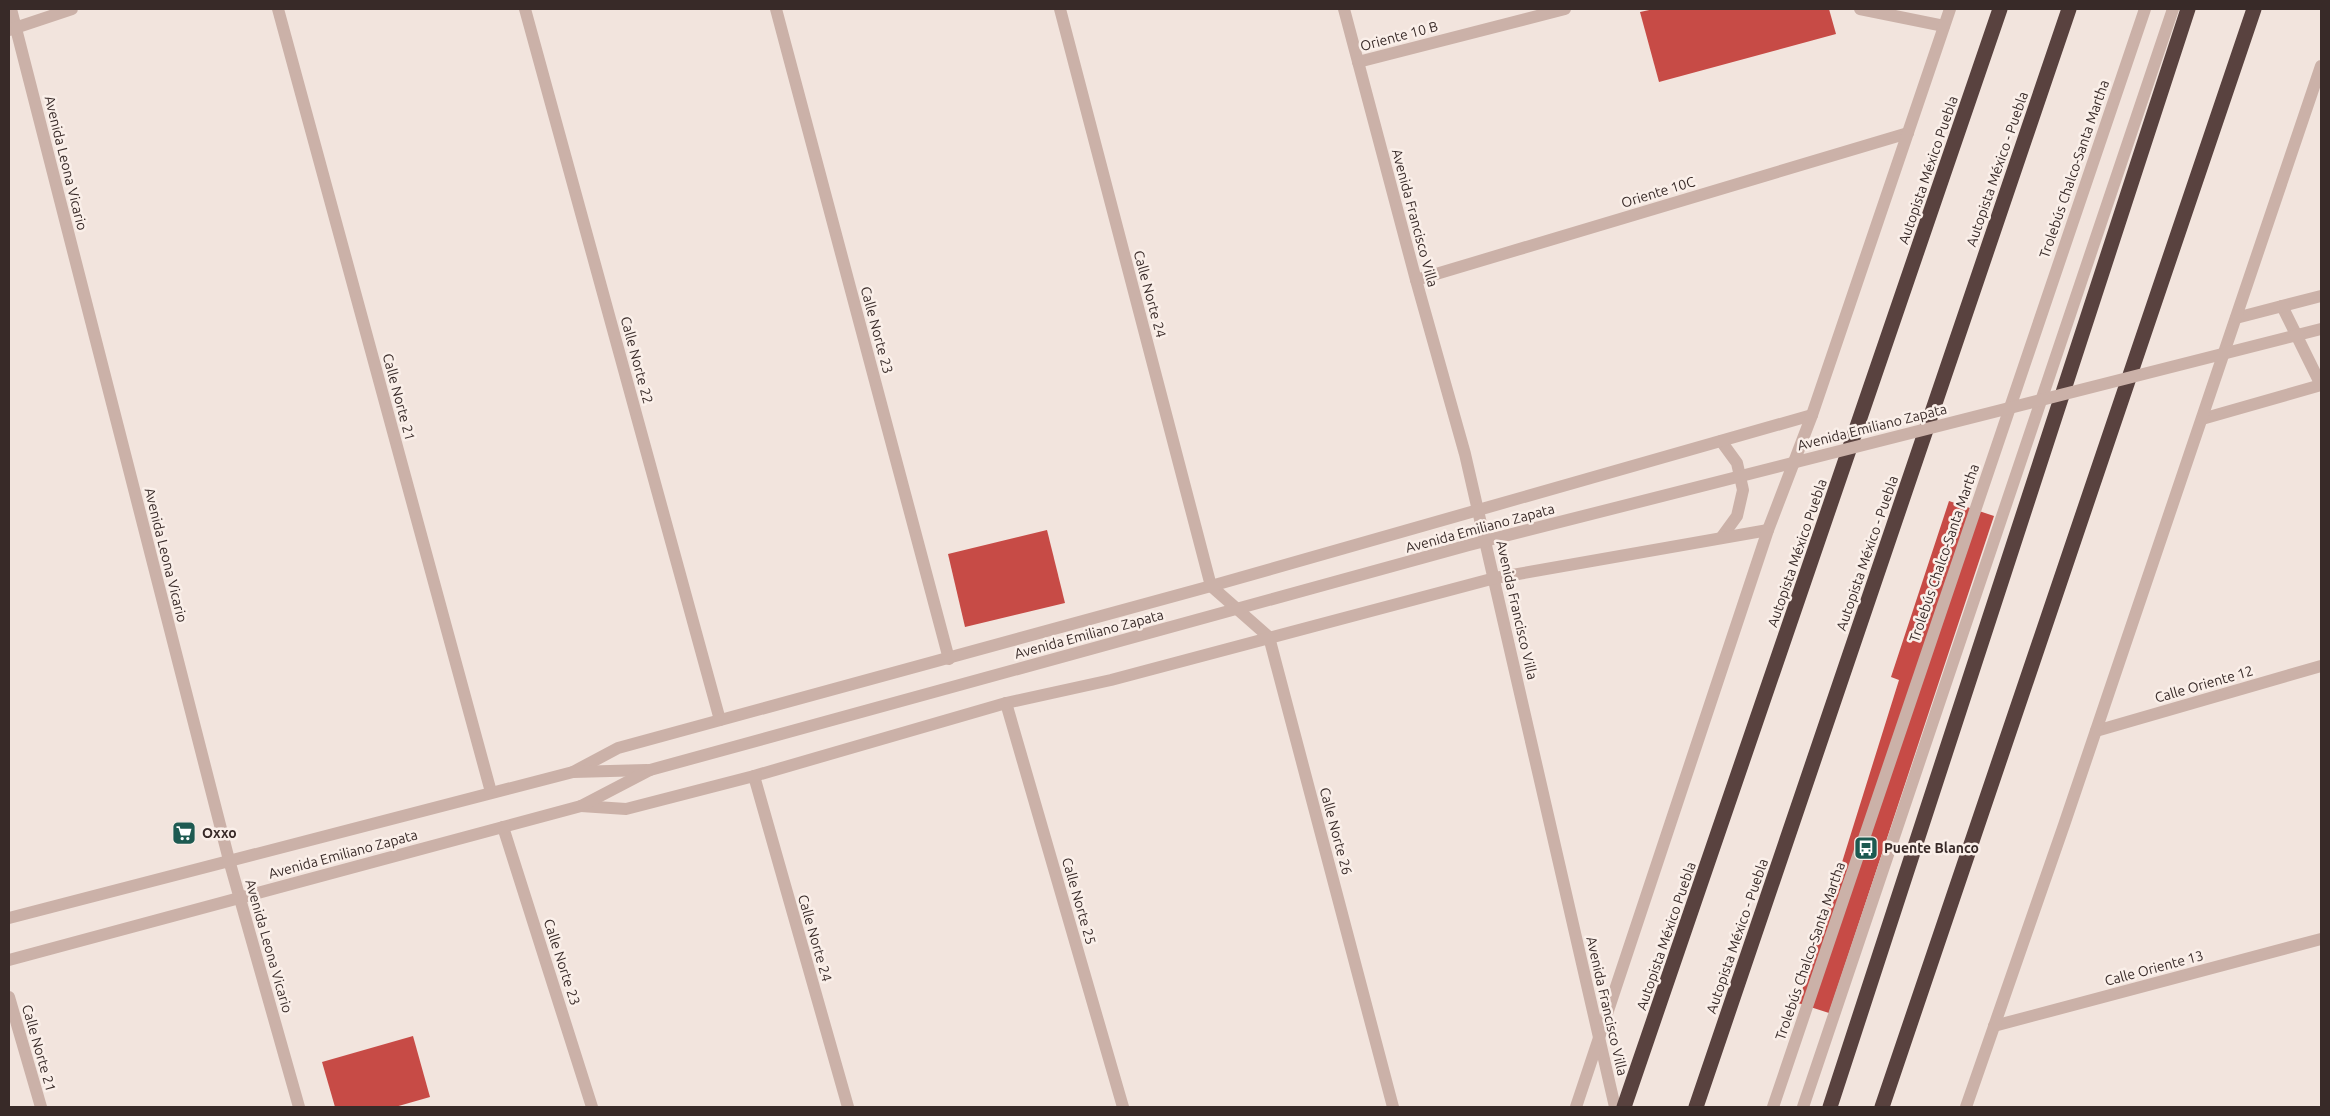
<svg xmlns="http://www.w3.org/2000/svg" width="2330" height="1116" viewBox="0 0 2330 1116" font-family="Ubuntu,sans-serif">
  <rect width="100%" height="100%" fill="#f2e4dd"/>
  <g fill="#c74b46">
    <polygon points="1654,9 1829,9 1836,34 1659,82 1640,12"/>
    <polygon points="1949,501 1994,516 1829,1013 1798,1003 1899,680 1891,677"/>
    <polygon points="1047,530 1065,603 965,627 948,554"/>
    <polygon points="413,1036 430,1097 395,1107 335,1107 322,1062"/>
  </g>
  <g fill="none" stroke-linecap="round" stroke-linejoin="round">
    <g stroke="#cbb1a8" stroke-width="12">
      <polyline points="11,9 229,860 299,1107"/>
      <polyline points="278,9 491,792"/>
      <polyline points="525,9 720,720"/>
      <polyline points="776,9 949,659"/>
      <polyline points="1060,9 1211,586 1269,637 1393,1107"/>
      <polyline points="1344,9 1416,280 1465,454 1615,1107"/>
      <polyline points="1860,9 1944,26"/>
      <polyline points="9,30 72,9"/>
      <polyline points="1358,62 1565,9"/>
      <polyline points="1416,280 1908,133"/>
      <polyline points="2282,306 2321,385"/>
      <polyline points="2236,318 2321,296"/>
      <polyline points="2202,419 2321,385"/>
      <polyline points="1721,538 1737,516 1743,490 1737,463 1721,441"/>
      <polyline points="1006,703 1123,1107"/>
      <polyline points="2096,731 2321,666"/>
      <polyline points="573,772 618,748 1211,586 1812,415"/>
      <polyline points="754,776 848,1107"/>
      <polyline points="581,806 626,809 754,776 1006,703 1111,680 1495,578 1768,530"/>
      <polyline points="503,827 592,1107"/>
      <polyline points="9,918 573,772 647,770"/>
      <polyline points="9,960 581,806 650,770"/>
      <polyline points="9,997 41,1107"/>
      <polyline points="1994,1026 2321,939"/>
      <polyline points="1576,1107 1768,530 1812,415 1950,9"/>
      <polyline points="1773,1107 2145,9"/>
      <polyline points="1803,1107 2173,9"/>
      <polyline points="1966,1107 2064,825 2321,66"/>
    </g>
    <g stroke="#59423f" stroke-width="15">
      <polyline points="1624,1107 2000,9"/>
      <polyline points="1696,1107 2069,9"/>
      <polyline points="1830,1107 2188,9"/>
      <polyline points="1882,1107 2254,9"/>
    </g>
    <polyline stroke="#cbb1a8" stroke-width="12" points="650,770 1469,545 2321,329"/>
  </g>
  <defs>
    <g id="supermarket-square" transform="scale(1.25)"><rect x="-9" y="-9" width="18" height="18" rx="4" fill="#1d5a51" stroke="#faefe9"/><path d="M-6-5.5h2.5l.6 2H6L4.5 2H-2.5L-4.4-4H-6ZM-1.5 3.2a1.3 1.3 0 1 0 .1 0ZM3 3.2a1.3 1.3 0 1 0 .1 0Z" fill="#fff"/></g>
    <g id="bus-square" transform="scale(1.25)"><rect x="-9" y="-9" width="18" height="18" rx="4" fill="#1d5a51" stroke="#faefe9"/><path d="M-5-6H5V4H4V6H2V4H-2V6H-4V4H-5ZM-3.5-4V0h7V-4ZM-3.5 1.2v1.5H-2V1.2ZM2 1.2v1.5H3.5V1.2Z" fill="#fff"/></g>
  </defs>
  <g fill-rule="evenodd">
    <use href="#supermarket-square" x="184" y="833"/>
    <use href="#bus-square" x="1866" y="848"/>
  </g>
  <g text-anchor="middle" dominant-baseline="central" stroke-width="5" stroke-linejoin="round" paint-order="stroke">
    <g font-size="14" fill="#382a28" stroke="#faefe9">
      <text transform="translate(1399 36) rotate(-15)">Oriente 10 B</text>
      <text transform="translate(66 163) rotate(76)">Avenida Leona Vicario</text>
      <text transform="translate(1997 169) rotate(-71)">Autopista México - Puebla</text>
      <text transform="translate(2074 169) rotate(-71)">Trolebús Chalco-Santa Martha</text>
      <text transform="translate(1928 170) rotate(-71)">Autopista México Puebla</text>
      <text transform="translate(1658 192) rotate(-17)">Oriente 10C</text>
      <text transform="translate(1415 218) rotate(75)">Avenida Francisco Villa</text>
      <text transform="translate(1150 294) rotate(75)">Calle Norte 24</text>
      <text transform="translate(877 330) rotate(75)">Calle Norte 23</text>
      <text transform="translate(637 360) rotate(75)">Calle Norte 22</text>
      <text transform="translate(399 397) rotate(75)">Calle Norte 21</text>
      <text transform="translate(1872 427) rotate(-14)">Avenida Emiliano Zapata</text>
      <text transform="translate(1480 528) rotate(-15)">Avenida Emiliano Zapata</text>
      <text transform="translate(1797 553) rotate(-71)">Autopista México Puebla</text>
      <text transform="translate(1867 553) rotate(-71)">Autopista México - Puebla</text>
      <text transform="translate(1944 553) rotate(-71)">Trolebús Chalco-Santa Martha</text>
      <text transform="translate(166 555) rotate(76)">Avenida Leona Vicario</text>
      <text transform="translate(1517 610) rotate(77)">Avenida Francisco Villa</text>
      <text transform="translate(1089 634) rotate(-15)">Avenida Emiliano Zapata</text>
      <text transform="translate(2204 684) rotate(-16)">Calle Oriente 12</text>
      <text transform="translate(1336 831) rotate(75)">Calle Norte 26</text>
      <text transform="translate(343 854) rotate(-15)">Avenida Emiliano Zapata</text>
      <text transform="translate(1079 901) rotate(74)">Calle Norte 25</text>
      <text transform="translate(1666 936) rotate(-71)">Autopista México Puebla</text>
      <text transform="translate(1737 936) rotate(-71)">Autopista México - Puebla</text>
      <text transform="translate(815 938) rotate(74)">Calle Norte 24</text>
      <text transform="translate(269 946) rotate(74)">Avenida Leona Vicario</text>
      <text transform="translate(1810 951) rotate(-71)">Trolebús Chalco-Santa Martha</text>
      <text transform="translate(562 962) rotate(72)">Calle Norte 23</text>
      <text transform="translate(2154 968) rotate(-15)">Calle Oriente 13</text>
      <text transform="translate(1607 1006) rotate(77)">Avenida Francisco Villa</text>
      <text transform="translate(39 1048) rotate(74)">Calle Norte 21</text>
    </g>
    <g font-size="14" font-weight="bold" fill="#382a28" stroke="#faefe9" text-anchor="start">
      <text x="202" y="833">Oxxo</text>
      <text x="1884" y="848">Puente Blanco</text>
    </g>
  </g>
  <rect width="2330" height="1116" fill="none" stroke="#382a28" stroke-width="20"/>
</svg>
